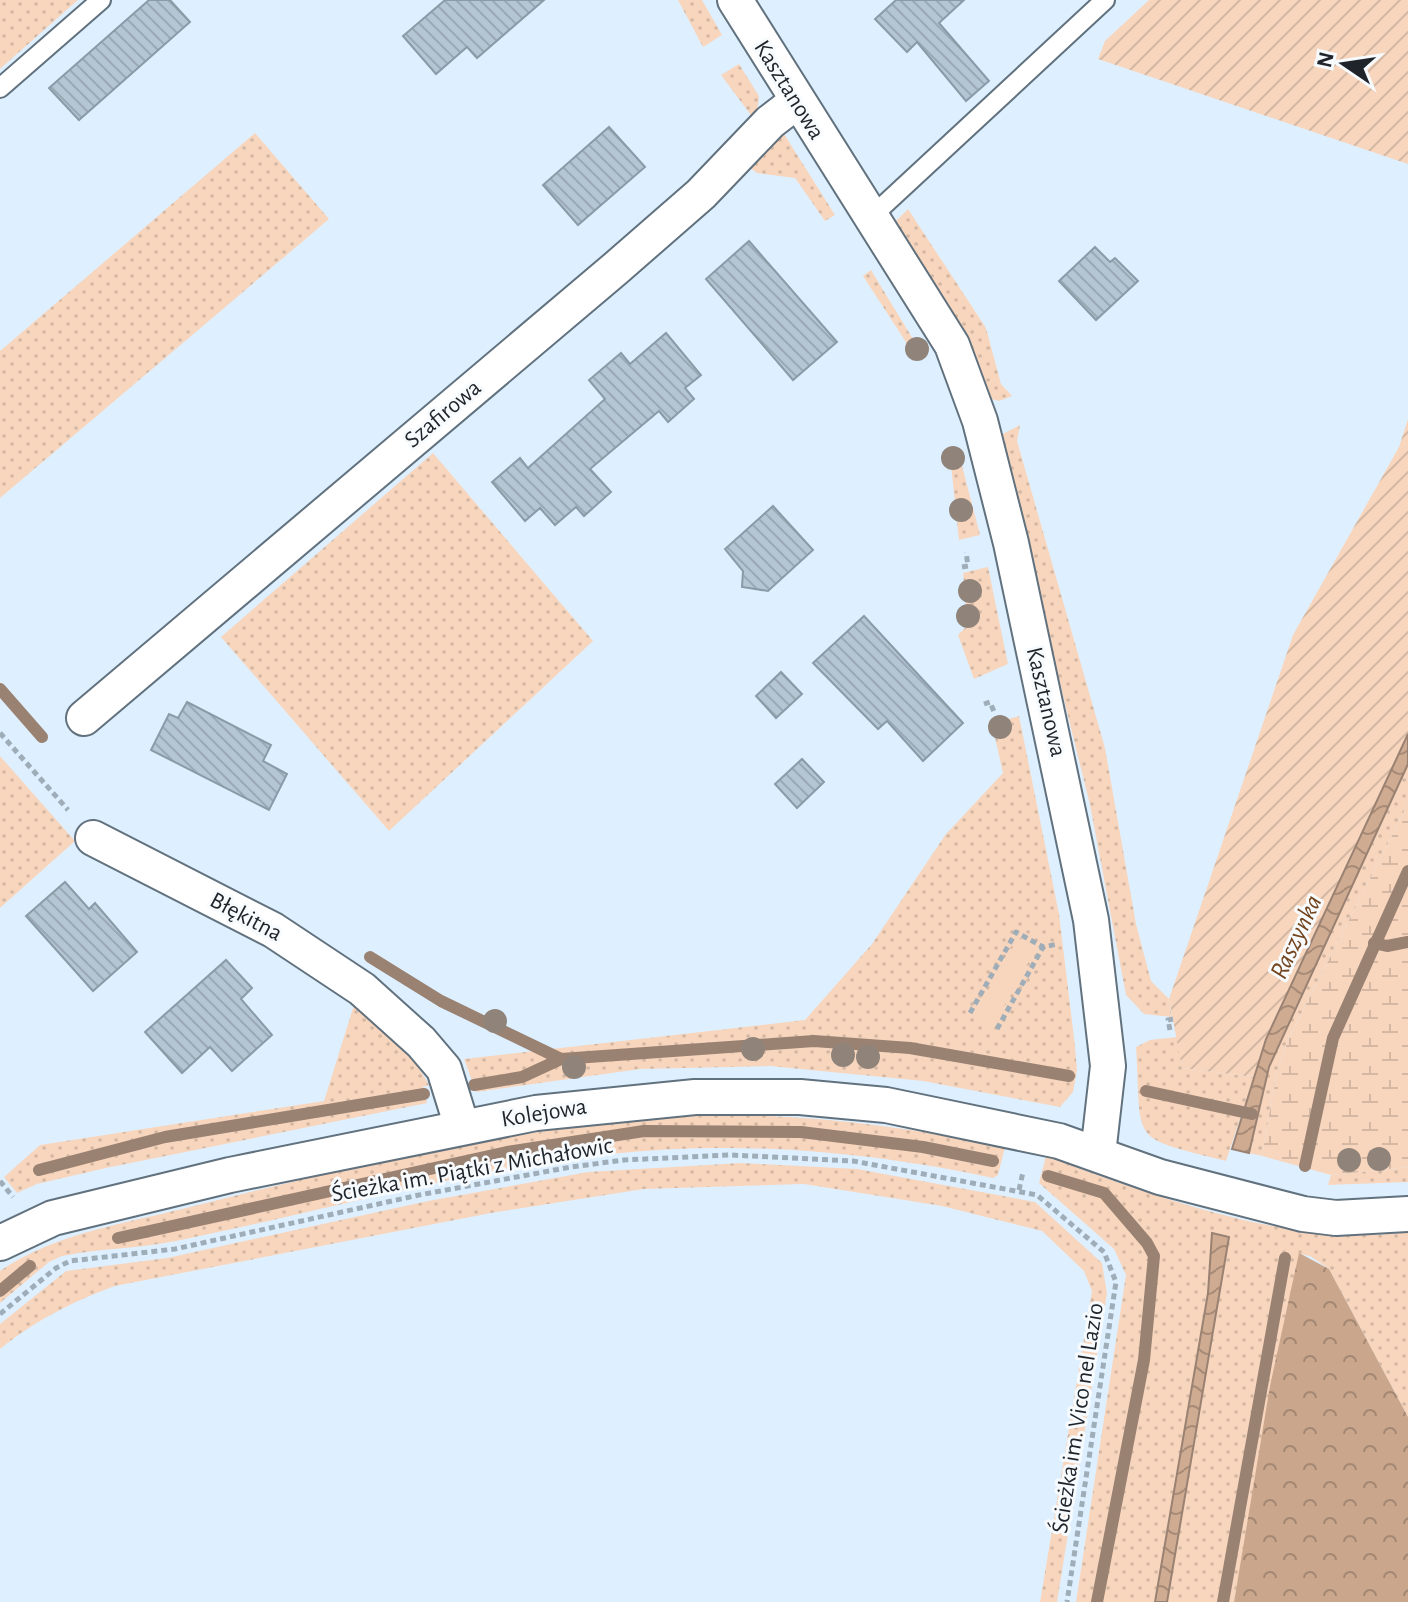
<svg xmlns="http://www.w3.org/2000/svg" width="1408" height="1602" viewBox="0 0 1408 1602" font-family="'Alegreya Sans',sans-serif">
  <defs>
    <pattern id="grass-dots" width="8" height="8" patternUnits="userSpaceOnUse" patternTransform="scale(2)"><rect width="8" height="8" fill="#f8d6be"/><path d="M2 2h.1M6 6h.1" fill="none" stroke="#d4b8a3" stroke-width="1.8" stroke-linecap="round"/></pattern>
    <pattern id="forest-crowns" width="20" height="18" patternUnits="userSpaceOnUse" patternTransform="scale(2)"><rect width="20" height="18" fill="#c9a68c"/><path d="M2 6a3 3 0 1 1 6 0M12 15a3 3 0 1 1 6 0" fill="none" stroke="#a38773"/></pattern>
    <pattern id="wetland-marsh" width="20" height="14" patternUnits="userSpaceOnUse" patternTransform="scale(2)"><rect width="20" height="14" fill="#f8d6be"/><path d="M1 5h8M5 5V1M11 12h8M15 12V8" fill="none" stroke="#d4b8a3"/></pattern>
    <pattern id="garden-furrows" width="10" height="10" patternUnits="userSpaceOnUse" patternTransform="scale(2)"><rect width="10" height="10" fill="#f8d6be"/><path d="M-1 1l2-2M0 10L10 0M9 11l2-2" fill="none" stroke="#d4b8a3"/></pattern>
    <pattern id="water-waves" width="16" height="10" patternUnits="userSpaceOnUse" patternTransform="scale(2)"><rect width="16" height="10" fill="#cfab92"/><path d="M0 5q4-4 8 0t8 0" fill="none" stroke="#a78b77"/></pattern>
    <pattern id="building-back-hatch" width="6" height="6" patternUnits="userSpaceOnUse" patternTransform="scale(2)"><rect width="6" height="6" fill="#b4c5d3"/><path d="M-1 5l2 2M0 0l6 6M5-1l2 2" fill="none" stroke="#9aa9b5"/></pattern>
  </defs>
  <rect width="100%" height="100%" fill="#def0ff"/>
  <g fill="url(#grass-dots)">
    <polygon points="0,0 78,0 0,69"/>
    <polygon points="678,0 702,0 722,35 703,47"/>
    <polygon points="739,64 759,96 756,122 721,75"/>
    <polygon points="779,126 835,215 825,221 795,178 757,173 749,167"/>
    <polygon points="255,133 329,219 0,498 0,351"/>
    <polygon points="908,209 986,328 1001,384 1012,396 999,401 988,398 893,224"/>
    <polygon points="871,270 922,354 917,359 863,276"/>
    <polygon points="1020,425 1017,441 1105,748 1136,924 1151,981 1169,999 1172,1017 1144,1014 1126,995 1090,805 999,436"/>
    <polygon points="433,453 593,641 389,831 221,637"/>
    <polygon points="959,454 980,535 959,540 950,456"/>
    <polygon points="988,567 1008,664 974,679 958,635 968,625 963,573"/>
    <polygon points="1019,716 1059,914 1075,1046 1077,1070 1073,1092 1060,1107 923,1081 770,1066 640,1069 476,1092 464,1059 805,1020 872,944 946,834 1003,773 992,724"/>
    <polygon points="0,756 75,841 0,908"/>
    <polygon points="1408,764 1408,804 1289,1038 1277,1071 1262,1156 1249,1153 1269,1067"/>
    <polygon points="354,1005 414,1059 429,1085 423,1087 427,1103 106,1168 37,1184 17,1193 4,1177 40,1145 324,1101"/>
    <path d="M1177,1037L1182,1068L1254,1077L1226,1161C1127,1136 1142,1145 1136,1047L1150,1040Z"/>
    <path d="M689,1115C797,1113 900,1125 1005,1147L998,1175L993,1178C866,1151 739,1140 609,1154C463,1170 320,1212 176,1241C138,1249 100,1248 62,1256L49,1262L0,1303V1271C57,1232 129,1223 194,1206C357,1165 521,1126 689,1115Z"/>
    <path d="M1046,1156C1155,1196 1290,1248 1408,1232V1417L1329,1269L1310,1256L1299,1254L1234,1602H1167L1229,1237L1212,1233L1208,1293L1155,1602H1076L1126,1275L1114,1249L1039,1183Z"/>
    <path d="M741,1163L857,1169L1035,1202L1102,1263L1107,1293L1057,1602H1040L1092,1291L1084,1271L1042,1231L942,1206L804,1184L644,1189L491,1213L115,1286C72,1302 36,1320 0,1349V1324L66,1271L167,1258L428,1201L588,1172Z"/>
    <polygon points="1408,1167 1408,1182 1328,1185 1331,1175"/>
  </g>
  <polygon fill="url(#forest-crowns)" points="1299,1253 1329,1269 1408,1417 1408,1602 1234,1602 1270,1386"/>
  <polygon fill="url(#wetland-marsh)" points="1408,804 1408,1167 1331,1175 1262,1156 1277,1071 1289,1038"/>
  <g fill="url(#garden-furrows)">
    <polygon points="1149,0 1408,0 1408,164 1098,59 1105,41"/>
    <polygon points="1408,419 1408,734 1266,1039 1254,1077 1182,1068 1169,999 1293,635 1399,447"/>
  </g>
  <polygon fill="#f8d6be" points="1018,938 1036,948 992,1028 973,1017"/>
  <g fill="url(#water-waves)" stroke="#9a8273" stroke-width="2">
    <polygon points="1408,734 1408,764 1269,1067 1249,1153 1232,1149 1266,1039"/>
    <polygon points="1212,1233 1229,1237 1167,1602 1155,1602 1208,1293"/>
  </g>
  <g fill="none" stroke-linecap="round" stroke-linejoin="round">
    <g stroke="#9a8273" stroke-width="12">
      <polyline points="0,689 42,737"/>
      <polyline points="1374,943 1387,946 1408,942"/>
      <polyline points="370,957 441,1001 561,1059"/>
      <polyline points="474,1085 522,1077 561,1059 814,1041 910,1048 1069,1076"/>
      <polyline points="1146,1091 1252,1114"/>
      <polyline points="1305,1166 1333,1038 1408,871"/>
      <polyline points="39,1170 165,1137 424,1094"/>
      <polyline points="1048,1176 1104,1193 1147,1243 1154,1256 1144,1360 1097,1602"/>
      <polyline points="118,1238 507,1152 644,1131 801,1132 923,1147 993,1161"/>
      <polyline points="0,1291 30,1266"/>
      <polyline points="1223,1602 1285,1258"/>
    </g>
  </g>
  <g fill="url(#building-back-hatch)" stroke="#8a9ba8" stroke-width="2">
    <polygon points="149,0 170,0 190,22 79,120 49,88"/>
    <polygon points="445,0 544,0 477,58 467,47 436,74 403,36"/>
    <polygon points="896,0 964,0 939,23 989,81 966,101 917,42 907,52 875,19"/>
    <polygon points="609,127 645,167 578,225 543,185"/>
    <polygon points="749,241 837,342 793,380 706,279"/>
    <polygon points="1095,247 1110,262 1115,258 1138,281 1096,320 1059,281"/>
    <polygon points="666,333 701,375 685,388 694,399 668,422 659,411 590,469 611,492 584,516 576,507 555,525 540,508 525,521 492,482 520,458 528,468 605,399 589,380 621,353 630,364"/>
    <polygon points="773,506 813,550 768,591 742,587 743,571 725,549"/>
    <polygon points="864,616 963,723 923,761 887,721 878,729 813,663"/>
    <polygon points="781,672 802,694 776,718 756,696"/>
    <polygon points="187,702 271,745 263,761 287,774 269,810 151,750 169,714 178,718"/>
    <polygon points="802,759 824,782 797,808 775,784"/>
    <polygon points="65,882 89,909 95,903 137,952 93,991 26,916"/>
    <polygon points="226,960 252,988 241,999 272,1035 232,1071 210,1047 182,1073 145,1032"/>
  </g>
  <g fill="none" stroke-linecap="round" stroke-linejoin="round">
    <g stroke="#61717e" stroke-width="22">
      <g id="lane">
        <polyline points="0,88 101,0"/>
        <polyline points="871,217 1105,0"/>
      </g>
    </g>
    <g stroke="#61717e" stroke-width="38">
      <g id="street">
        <polyline points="735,0 952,345 980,421 1011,543 1091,920 1108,1066 1098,1154"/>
        <polyline points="84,718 615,269 701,194 770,122 796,102"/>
        <polyline points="93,838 273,930 362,989 421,1042 444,1069 462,1127"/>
        <polyline points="0,1243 53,1218 230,1175 536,1113 695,1097 800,1097 886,1105 1059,1141 1160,1177 1303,1214 1336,1218 1408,1214"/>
      </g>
    </g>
    <g stroke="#9fadb9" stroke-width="5" stroke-dasharray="6 4" stroke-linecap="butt">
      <polyline points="962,567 968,566 966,552"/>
      <polyline points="984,704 990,702 995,714"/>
      <polyline points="0,733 68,810"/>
      <polyline points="970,1013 1016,932 1043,947 1058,944"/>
      <polyline points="997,1029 1043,947"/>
      <polyline points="1170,1030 1168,1020 1173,1019"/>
      <polyline points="0,1181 13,1197"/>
      <polyline points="1019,1190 1023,1172"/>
      <polyline points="0,1314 56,1268 70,1261 175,1249 419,1195 571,1167 624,1160 730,1155 853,1161 1037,1195 1104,1252 1116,1282 1067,1602"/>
    </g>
    <use href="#lane" stroke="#fff" stroke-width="18"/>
    <use href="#street" stroke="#fff" stroke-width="34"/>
  </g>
  <g fill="#90847a">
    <circle cx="917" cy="349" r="12"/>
    <circle cx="953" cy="458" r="12"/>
    <circle cx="961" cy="510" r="12"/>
    <circle cx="970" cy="591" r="12"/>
    <circle cx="968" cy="616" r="12"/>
    <circle cx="1000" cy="727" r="12"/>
    <circle cx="495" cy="1021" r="12"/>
    <circle cx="753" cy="1049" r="12"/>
    <circle cx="843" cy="1055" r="12"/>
    <circle cx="868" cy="1057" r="12"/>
    <circle cx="574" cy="1067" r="12"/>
    <circle cx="1379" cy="1159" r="12"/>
    <circle cx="1349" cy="1160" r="12"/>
  </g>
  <g text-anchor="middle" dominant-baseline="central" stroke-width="6" stroke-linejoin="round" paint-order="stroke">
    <g font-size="24" fill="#1e242a" stroke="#f7fbfe">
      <text transform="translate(789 90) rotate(58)">Kasztanowa</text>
      <text transform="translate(443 414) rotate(-40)">Szafirowa</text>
      <text transform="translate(1046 702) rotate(77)">Kasztanowa</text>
      <text transform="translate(246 917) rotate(28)">Błękitna</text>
      <text transform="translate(544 1113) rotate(-9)">Kolejowa</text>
      <text transform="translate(472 1170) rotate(-10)">Ścieżka im. Piątki z Michałowic</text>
      <text transform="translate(1078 1418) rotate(-81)">Ścieżka im. Vico nel Lazio</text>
    </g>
    <g font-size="26" font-style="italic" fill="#74451d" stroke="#f7fbfe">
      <text transform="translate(1296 937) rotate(-65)">Raszynka</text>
    </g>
  </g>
  <g transform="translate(1344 64) rotate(283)" stroke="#f7fbfe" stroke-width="6" paint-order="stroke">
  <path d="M0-6L14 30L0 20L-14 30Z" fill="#1e242a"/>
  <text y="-12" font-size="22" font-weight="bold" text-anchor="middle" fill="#1e242a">N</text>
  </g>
</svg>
